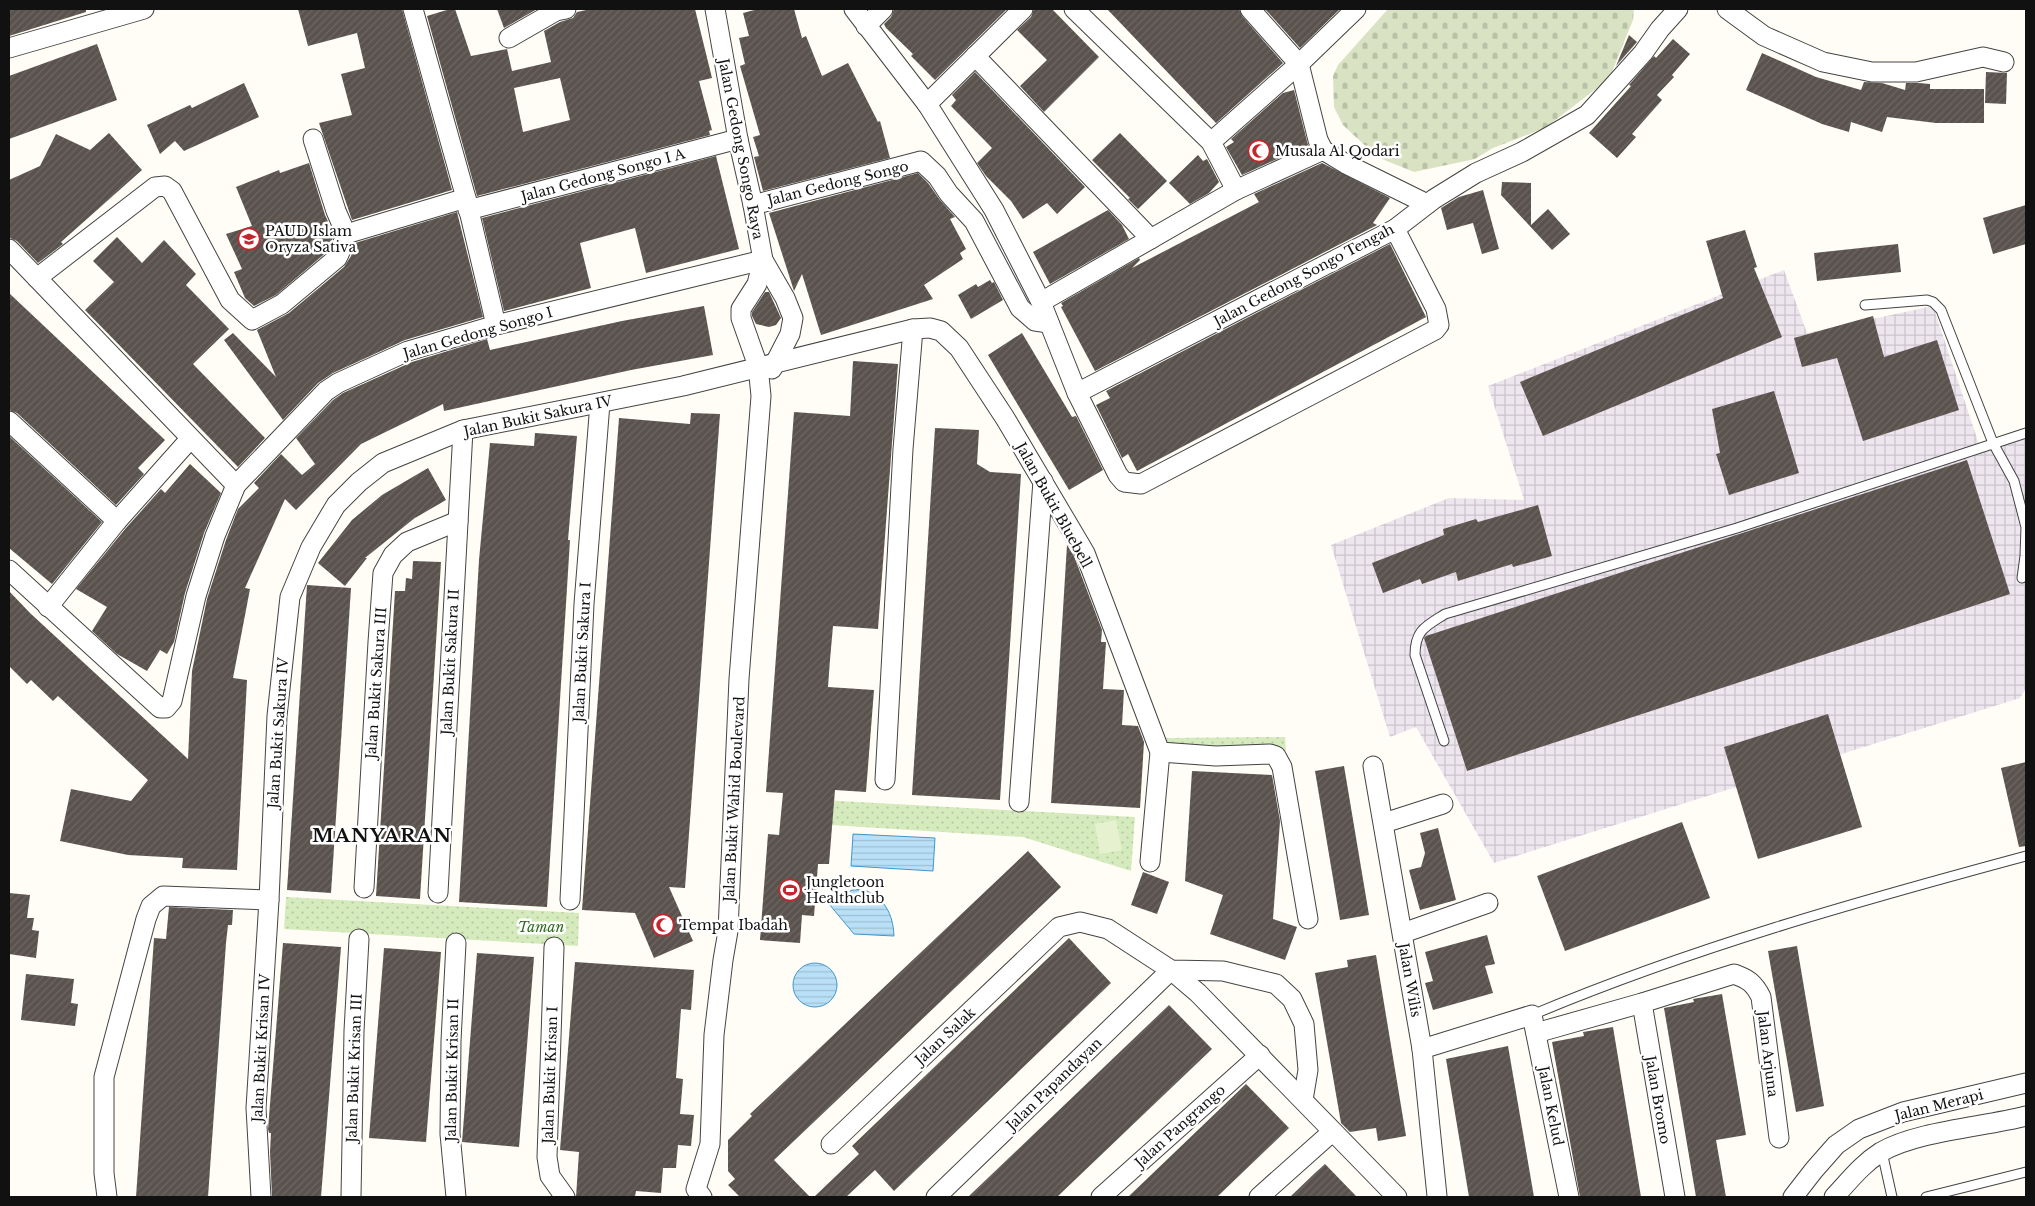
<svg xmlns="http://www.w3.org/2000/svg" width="2035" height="1206" viewBox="0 0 2035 1206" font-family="'Libre Baskerville',serif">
  <defs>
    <pattern id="industrial-grid" width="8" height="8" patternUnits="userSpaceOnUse" patternTransform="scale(1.25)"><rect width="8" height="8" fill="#eee6ef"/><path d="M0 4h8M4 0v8" fill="none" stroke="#cbc4cc"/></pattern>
    <pattern id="cemetery-stones" width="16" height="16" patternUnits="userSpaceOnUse" patternTransform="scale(1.25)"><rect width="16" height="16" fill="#d9e3c4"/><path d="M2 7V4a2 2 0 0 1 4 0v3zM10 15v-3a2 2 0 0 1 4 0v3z" fill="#b9c2a7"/></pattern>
    <pattern id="park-dots" width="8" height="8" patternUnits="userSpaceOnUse" patternTransform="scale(1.25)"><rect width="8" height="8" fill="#d5ebbd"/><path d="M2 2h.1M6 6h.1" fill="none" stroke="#b6c8a1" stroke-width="1.8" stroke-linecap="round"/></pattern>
    <pattern id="water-rules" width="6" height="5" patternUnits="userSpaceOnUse" patternTransform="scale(1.25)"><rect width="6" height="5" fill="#b9e0f7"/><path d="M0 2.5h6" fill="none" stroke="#9ebfd3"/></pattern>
    <pattern id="building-hatch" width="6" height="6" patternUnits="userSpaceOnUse" patternTransform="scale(1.25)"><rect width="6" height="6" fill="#5a524d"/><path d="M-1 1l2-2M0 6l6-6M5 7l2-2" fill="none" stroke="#6d6662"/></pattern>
  </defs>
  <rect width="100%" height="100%" fill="#fffdf5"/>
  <polygon fill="url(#industrial-grid)" points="1784,270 1807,333 1933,306 1979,444 2026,427 2026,688 2020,698 1494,863 1416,727 1390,737 1331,545 1449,498 1524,500 1488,386"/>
  <polygon fill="url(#cemetery-stones)" points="1388,9 1634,9 1633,20 1609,79 1545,128 1493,148 1475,159 1414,172 1382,159 1374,154 1343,125 1334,107 1333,76 1338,65"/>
  <g fill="url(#park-dots)">
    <polygon points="1285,737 1286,751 1165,751 1165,738"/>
    <polygon points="803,799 1135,817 1131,871 1023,837 831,825"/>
    <polygon points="286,897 579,913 578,946 284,929"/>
  </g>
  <polygon fill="#e6f2cf" points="1116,820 1122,850 1100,854 1095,824"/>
  <g fill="url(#water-rules)" stroke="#3f96cf">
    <polygon points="853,834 935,838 933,871 851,866"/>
    <path d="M862,889C884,897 893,913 894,936L854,934L829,904L852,890Z"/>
    <circle cx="815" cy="985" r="22"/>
  </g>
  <g fill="url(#building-hatch)" fill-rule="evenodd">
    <polygon points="9,9 86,9 86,12 9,36"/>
    <polygon points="298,9 402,9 452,190 352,220 319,123 352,115 341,74 365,68 357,33 308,46"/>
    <path d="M450,9H455L471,56L507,49L512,71L551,62L544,31L560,22L573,18L577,12L591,9H695L712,78L699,81L712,130L709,131L710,135L477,196L427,16ZM560,78L570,120L523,132L514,88Z"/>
    <polygon points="497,9 537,9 504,28"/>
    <polygon points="758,9 794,9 802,38 806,36 822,76 848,63 878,122 880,121 890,158 763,191 754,157 759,156 753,137 760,135 740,66 745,64 739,38 749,36 743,13"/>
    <polygon points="894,9 1007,9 935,80 911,56 913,54 886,28 884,24 891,17"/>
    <polygon points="1034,9 1052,9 1099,57 1044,112 1020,86 1047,60 1017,30 1031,17"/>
    <polygon points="1107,9 1239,9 1242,16 1283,63 1216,123"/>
    <polygon points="1265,9 1340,9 1300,48"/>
    <polygon points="1629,35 1637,42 1616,66"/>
    <polygon points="1673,39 1690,54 1672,75 1674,77 1657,95 1662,100 1632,134 1636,137 1617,158 1589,133 1631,86 1629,85 1654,56 1656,58"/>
    <polygon points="97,44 117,100 9,139 9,76"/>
    <polygon points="1762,53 1816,77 1861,90 1864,82 1882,83 1905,90 1906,83 1919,83 1930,84 1930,89 1984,89 1984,123 1936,123 1887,117 1882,132 1851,122 1849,132 1822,124 1746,90"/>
    <polygon points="975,72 1085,187 1057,214 1047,203 1023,219 1011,201 986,176 977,163 992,148 951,106 956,100 952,95"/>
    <polygon points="1986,72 2007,73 2006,104 1985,103"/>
    <polygon points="244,83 259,117 184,151 175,141 160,154 147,125 190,105 192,108"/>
    <polygon points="1294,90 1308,145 1242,175 1226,147 1234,142 1231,139 1283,93"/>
    <polygon points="109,133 142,170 61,242 63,244 38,263 17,241 10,238 9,234 9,180 40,166 56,134 90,150"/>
    <polygon points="1120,133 1167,181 1138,209 1128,199 1130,198 1092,160"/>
    <polygon points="1198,155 1203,161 1207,159 1219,182 1209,193 1190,204 1169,183"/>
    <polygon points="716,156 739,249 646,273 635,228 580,243 591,288 504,311 482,218"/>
    <polygon points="309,163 325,215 334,234 330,247 328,251 276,295 254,306 245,298 234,272 242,269 226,234 252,226 236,187 279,170 280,173"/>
    <polygon points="1322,163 1390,198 1373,223 1377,225 1095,371 1061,307 1063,306 1061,303 1139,258 1140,260 1132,268 1259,202 1254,194"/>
    <polygon points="918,173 928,183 940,200 955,217 950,219 966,249 960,253 963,259 924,285 933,299 821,335 802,274 794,291 769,213"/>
    <polygon points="1502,182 1531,183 1531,225 1548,209 1570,234 1552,250 1501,195"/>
    <polygon points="1483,190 1499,249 1482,254 1473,223 1447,230 1441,208 1459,197"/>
    <polygon points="2026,205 2026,244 1993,254 1983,218"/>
    <polygon points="1108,210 1122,225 1129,239 1050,284 1033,252"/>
    <polygon points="457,212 483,317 405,340 333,373 318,383 283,420 224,340 233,333 276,377 257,330 289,313 344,267 351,256 355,243"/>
    <polygon points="1745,230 1757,267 1754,268 1782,337 1543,436 1520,382 1723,298 1706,241"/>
    <polygon points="117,237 142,263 164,240 196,274 186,285 229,329 193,364 265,438 238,467 85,310 114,282 93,261"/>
    <polygon points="1390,244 1426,317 1137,471 1128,454 1122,458 1096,405 1110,398 1106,391"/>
    <polygon points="1898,244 1901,272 1817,281 1814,253"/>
    <polygon points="990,280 992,283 994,282 1003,300 971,319 958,295 976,284 978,287"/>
    <polygon points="765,292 769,292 781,318 776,325 769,327 756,324 752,316 752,312"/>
    <polygon points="9,293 165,440 138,468 144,474 116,505 17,413 9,410"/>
    <polygon points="704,306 713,355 631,370 444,411 443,404 361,444 296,510 285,499 245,588 250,589 233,678 247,680 237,870 182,868 183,858 128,855 60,841 71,789 131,801 148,780 58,696 53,701 31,680 27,684 9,666 9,591 30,613 188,759 192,671 207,599 226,540 238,509 259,488 254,483 281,454 302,475 315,464 296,438 333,400 343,393 412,362 487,339 490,350 622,321"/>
    <polygon points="1873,316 1884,357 1937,340 1959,410 1863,441 1837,358 1802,367 1794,338"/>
    <polygon points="1022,333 1072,417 1076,416 1103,470 1069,490 988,355"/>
    <polygon points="853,361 898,364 878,629 833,626 830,660 828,687 874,690 866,792 835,790 829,864 818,864 814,916 802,915 800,943 760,940 768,834 779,835 783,793 766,792 794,412 850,416"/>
    <polygon points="1774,391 1799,473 1729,495 1716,454 1720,453 1712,409"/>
    <polygon points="691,413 720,414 685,888 669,887 693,941 654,958 635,913 582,910 619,418 690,424"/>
    <polygon points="935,428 979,430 977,464 990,472 1021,474 1000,800 912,795"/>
    <polygon points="535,433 577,436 568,540 570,540 547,907 459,902 479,560 490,443 534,446"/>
    <polygon points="9,436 102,522 52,584 9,548"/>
    <polygon points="1967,460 2010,594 1467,771 1424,638 1426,636"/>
    <polygon points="190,464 221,493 204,533 185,593 174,642 167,654 160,650 147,671 117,654 92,631 107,607 76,589 126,528 161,489 165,493"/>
    <polygon points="428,468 446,500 415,518 416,517 365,558 367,558 345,586 318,563 352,520 382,495"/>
    <polygon points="1538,505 1552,556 1513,567 1512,564 1458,581 1456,572 1422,584 1420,579 1383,593 1372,563 1444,535 1443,529 1476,519 1478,522"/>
    <polygon points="1067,545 1074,556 1102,630 1101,642 1106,642 1103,689 1124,690 1122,725 1138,726 1144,742 1140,808 1051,803"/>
    <polygon points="413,561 441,562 420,899 376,896 395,591 405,591 406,578 412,579"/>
    <polygon points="307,585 351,588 331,893 287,890"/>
    <polygon points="1828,714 1862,827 1758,859 1724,747"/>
    <polygon points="2026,762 2026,846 2019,847 2001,768"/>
    <polygon points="1344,766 1369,915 1340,920 1315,771"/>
    <polygon points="1192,771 1272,775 1280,821 1273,919 1297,927 1285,960 1210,934 1223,895 1185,881"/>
    <polygon points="1682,822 1710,898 1565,951 1537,876"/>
    <polygon points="1438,828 1456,900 1420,910 1409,870 1421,867 1425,853 1420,833"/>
    <polygon points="1028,851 1061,887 774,1160 810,1197 740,1197 728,1185 735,1179 728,1171 728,1140 752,1116 750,1114"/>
    <polygon points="1143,872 1169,882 1157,914 1131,905"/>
    <polygon points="9,893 30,895 27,918 34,918 32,930 39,931 36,958 9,954"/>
    <polygon points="169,907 233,910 232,925 228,925 226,943 208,1197 136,1197 154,938 166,939"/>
    <polygon points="1487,935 1495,964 1485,966 1493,993 1433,1010 1425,983 1433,981 1425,952"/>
    <polygon points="1069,938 1111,983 894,1191 875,1170 846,1197 814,1197 859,1154 852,1146"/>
    <polygon points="283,943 341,947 321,1197 272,1197 270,1152 271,1133 269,1133 268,1129"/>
    <polygon points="1797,946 1824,1106 1796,1112 1768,951"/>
    <polygon points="384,948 441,952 426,1142 369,1138"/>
    <polygon points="477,953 534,957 519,1147 462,1142"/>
    <polygon points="1376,955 1406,1136 1378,1141 1376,1128 1350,1132 1341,1123 1315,973 1348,967 1347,960"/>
    <polygon points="575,962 694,970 691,1010 681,1009 676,1078 683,1079 680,1114 694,1115 691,1146 678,1145 676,1168 663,1168 661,1193 636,1191 635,1197 576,1197 579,1152 560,1150"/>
    <polygon points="26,974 74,979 71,1003 78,1004 75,1026 21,1020"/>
    <polygon points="1722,994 1746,1135 1716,1140 1726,1197 1696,1197 1664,1008 1694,1002 1693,999"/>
    <polygon points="1169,1005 1212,1049 1057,1197 968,1197"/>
    <polygon points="1613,1027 1641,1197 1580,1197 1552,1042 1584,1036 1583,1032"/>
    <polygon points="1508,1046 1534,1197 1469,1197 1446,1059"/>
    <polygon points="1246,1084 1289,1128 1217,1197 1128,1197"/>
    <polygon points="1325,1164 1357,1197 1290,1197 1315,1173"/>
  </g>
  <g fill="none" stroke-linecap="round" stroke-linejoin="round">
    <g stroke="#444" stroke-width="11">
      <g id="lane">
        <polyline points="1865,305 1927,300 1933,302 1941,310 1993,443 2014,481 2026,527 2025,556 2022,578"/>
        <path d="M1444,741L1415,655C1415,630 1426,626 1445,614L1737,528L2026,433"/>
        <path d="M1532,1015C1691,948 1859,901 2026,856"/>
        <polyline points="1882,1152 1892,1197"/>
        <polyline points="1926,1197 2026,1172"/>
      </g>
    </g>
    <g stroke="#444" stroke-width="21">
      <g id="street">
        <polyline points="413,9 466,198 496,325"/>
        <polyline points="854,9 927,104 994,210 1041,302 1077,393 1118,475 1124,482 1141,484 1435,330 1439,325 1436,309 1395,229"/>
        <polyline points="1074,9 1211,142 1236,190"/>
        <polyline points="1250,9 1299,64 1318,140 1323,150 1346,164 1427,204"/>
        <polyline points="1727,9 1764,36 1823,62 1872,72 1916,72 1983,57 2004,62"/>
        <polyline points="866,26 883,9"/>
        <polyline points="509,38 556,11 566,9"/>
        <polyline points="9,48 144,9"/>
        <polyline points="975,56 1151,239"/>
        <polyline points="927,104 1023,9"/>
        <polyline points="313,139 336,211 346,234"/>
        <polyline points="1211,142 1299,64 1356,9"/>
        <polyline points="753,205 921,161 937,176 949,194 974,221 1020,308 1035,321 1049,323"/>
        <polyline points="468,210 738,139"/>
        <polyline points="9,249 236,485"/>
        <polyline points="763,260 785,298 793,318 790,334 772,369"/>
        <path d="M37,278L155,187L165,186L172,191L230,300L252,320L282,304L337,258C343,248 342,243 346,234L466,198"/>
        <polyline points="1041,302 1236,190 1323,150"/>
        <polyline points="1077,393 1395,229 1434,199 1476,173 1522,152 1587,115 1643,53 1660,29 1678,9"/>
        <polyline points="9,421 117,521"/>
        <polyline points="9,570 160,708 166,708 172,701 196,596 215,536 236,485 326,391 338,383 408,351 496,325 763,260"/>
        <polyline points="48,607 117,521 190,439"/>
        <polyline points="1160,752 1216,756 1270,754 1276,756 1282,767 1308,919"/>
        <polyline points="1373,766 1422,1049 1437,1196"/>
        <polyline points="885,780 903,449 913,329"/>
        <polyline points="1019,802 1043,481"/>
        <polyline points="1384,823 1443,804"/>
        <polyline points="364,888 378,642 383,573 393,555 407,542 458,521"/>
        <polyline points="438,893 463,430"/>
        <polyline points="570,900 584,604 600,403"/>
        <polyline points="1403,933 1488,903"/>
        <polyline points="456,943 451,1041 450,1134 456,1197"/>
        <polyline points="554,947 547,1157 550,1176 565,1197"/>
        <polyline points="1642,1003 1675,1197"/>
        <path d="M1536,1033L1642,1003L1734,974C1748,979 1754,983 1761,997L1779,1138"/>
        <polyline points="1422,1049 1532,1015 1569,1197"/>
        <polyline points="831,1144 1059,927 1080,922 1108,929 1171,970 1223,971 1276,984 1292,999 1304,1024 1308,1070 1303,1100"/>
        <polyline points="107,1197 104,1173 104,1077 146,919 151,906 163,896 269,900"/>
        <polyline points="261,1197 256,1108 269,900 277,716 290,597 311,547 336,505 359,482 383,463 463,430 683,386 913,329 930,328 941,331 959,348 1005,418 1085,553 1160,752 1150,862"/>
        <polyline points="351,1197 354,1031 359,939"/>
        <polyline points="702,1197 696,1189 710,1144 714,1035 723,960 728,931 739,679 761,396 758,366 741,318 741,309 757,284 763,260 753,205 738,139 715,9"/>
        <polyline points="936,1197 1171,970 1198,993 1397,1197"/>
        <polyline points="1101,1197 1260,1055"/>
        <polyline points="1259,1197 1332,1132"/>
        <polyline points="1793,1197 1814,1170 1836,1145 1859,1129 1903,1112 2026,1083"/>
        <path d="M1834,1197C1849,1181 1862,1164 1881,1152C1917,1131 1984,1127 2026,1116"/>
      </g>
    </g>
    <use href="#lane" stroke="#fff" stroke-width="9"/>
    <use href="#street" stroke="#fff" stroke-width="19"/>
  </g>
  <defs>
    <g id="mosque-ring" transform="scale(1.125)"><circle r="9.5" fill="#fff" stroke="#c4262e" stroke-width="1.5"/><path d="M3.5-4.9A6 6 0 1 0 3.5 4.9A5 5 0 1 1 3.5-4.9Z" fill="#c4262e"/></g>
    <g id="school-ring" transform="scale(1.125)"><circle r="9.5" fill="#fff" stroke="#c4262e" stroke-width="1.5"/><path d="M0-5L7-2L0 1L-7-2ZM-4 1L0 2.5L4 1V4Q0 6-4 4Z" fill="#c4262e"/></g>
    <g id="stadium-ring" transform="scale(1.125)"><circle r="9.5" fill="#fff" stroke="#c4262e" stroke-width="1.5"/><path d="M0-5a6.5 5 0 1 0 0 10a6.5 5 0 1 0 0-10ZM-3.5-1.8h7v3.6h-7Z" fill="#c4262e"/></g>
  </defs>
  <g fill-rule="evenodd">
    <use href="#mosque-ring" x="1259" y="151"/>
    <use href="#school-ring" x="249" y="239"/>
    <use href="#stadium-ring" x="790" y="890"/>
    <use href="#mosque-ring" x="663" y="925"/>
  </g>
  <g text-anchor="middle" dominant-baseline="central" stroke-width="5" stroke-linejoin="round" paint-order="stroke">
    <g font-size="14" fill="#111" stroke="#fff">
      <text transform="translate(741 149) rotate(79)">Jalan Gedong Songo Raya</text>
      <text transform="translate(603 175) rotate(-15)">Jalan Gedong Songo I A</text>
      <text transform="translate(838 183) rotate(-14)">Jalan Gedong Songo</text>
      <text transform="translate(1304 275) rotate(-28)">Jalan Gedong Songo Tengah</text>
      <text transform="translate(478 333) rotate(-16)">Jalan Gedong Songo I</text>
      <text transform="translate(538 416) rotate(-12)">Jalan Bukit Sakura IV</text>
      <text transform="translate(1054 505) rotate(61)">Jalan Bukit Bluebell</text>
      <text transform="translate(582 652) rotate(-87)">Jalan Bukit Sakura I</text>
      <text transform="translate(450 662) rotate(-87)">Jalan Bukit Sakura II</text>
      <text transform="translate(376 683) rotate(-86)">Jalan Bukit Sakura III</text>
      <text transform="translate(278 733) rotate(-86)">Jalan Bukit Sakura IV</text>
      <text transform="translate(734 799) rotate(-87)">Jalan Bukit Wahid Boulevard</text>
      <text transform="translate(1410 980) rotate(80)">Jalan Wilis</text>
      <text transform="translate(945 1036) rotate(-43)">Jalan Salak</text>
      <text transform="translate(261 1048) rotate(-87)">Jalan Bukit Krisan IV</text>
      <text transform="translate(1768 1054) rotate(83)">Jalan Arjuna</text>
      <text transform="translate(354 1068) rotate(-88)">Jalan Bukit Krisan III</text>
      <text transform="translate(452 1070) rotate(-89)">Jalan Bukit Krisan II</text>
      <text transform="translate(550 1075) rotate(-88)">Jalan Bukit Krisan I</text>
      <text transform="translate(1054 1084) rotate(-44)">Jalan Papandayan</text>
      <text transform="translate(1658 1100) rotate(80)">Jalan Bromo</text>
      <text transform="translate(1939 1105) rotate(-14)">Jalan Merapi</text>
      <text transform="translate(1551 1106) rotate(79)">Jalan Kelud</text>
      <text transform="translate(1180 1126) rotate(-42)">Jalan Pangrango</text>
    </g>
    <g font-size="14" fill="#111" stroke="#fff" text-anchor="start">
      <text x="1275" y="151">Musala Al Qodari</text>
      <text x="265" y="231">PAUD Islam<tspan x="265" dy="16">Oryza Sativa</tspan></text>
      <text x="806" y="882">Jungletoon<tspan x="806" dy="16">Healthclub</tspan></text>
      <text x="679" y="925">Tempat Ibadah</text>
    </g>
    <g font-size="14" font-style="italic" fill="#2f6b1f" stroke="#fff">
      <text x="541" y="927">Taman</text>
    </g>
    <g font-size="19" font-weight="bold" letter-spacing="1" fill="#111" stroke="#fff">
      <text x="382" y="835">MANYARAN</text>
    </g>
  </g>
  <rect width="2035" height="1206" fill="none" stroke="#111111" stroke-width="20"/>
</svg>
